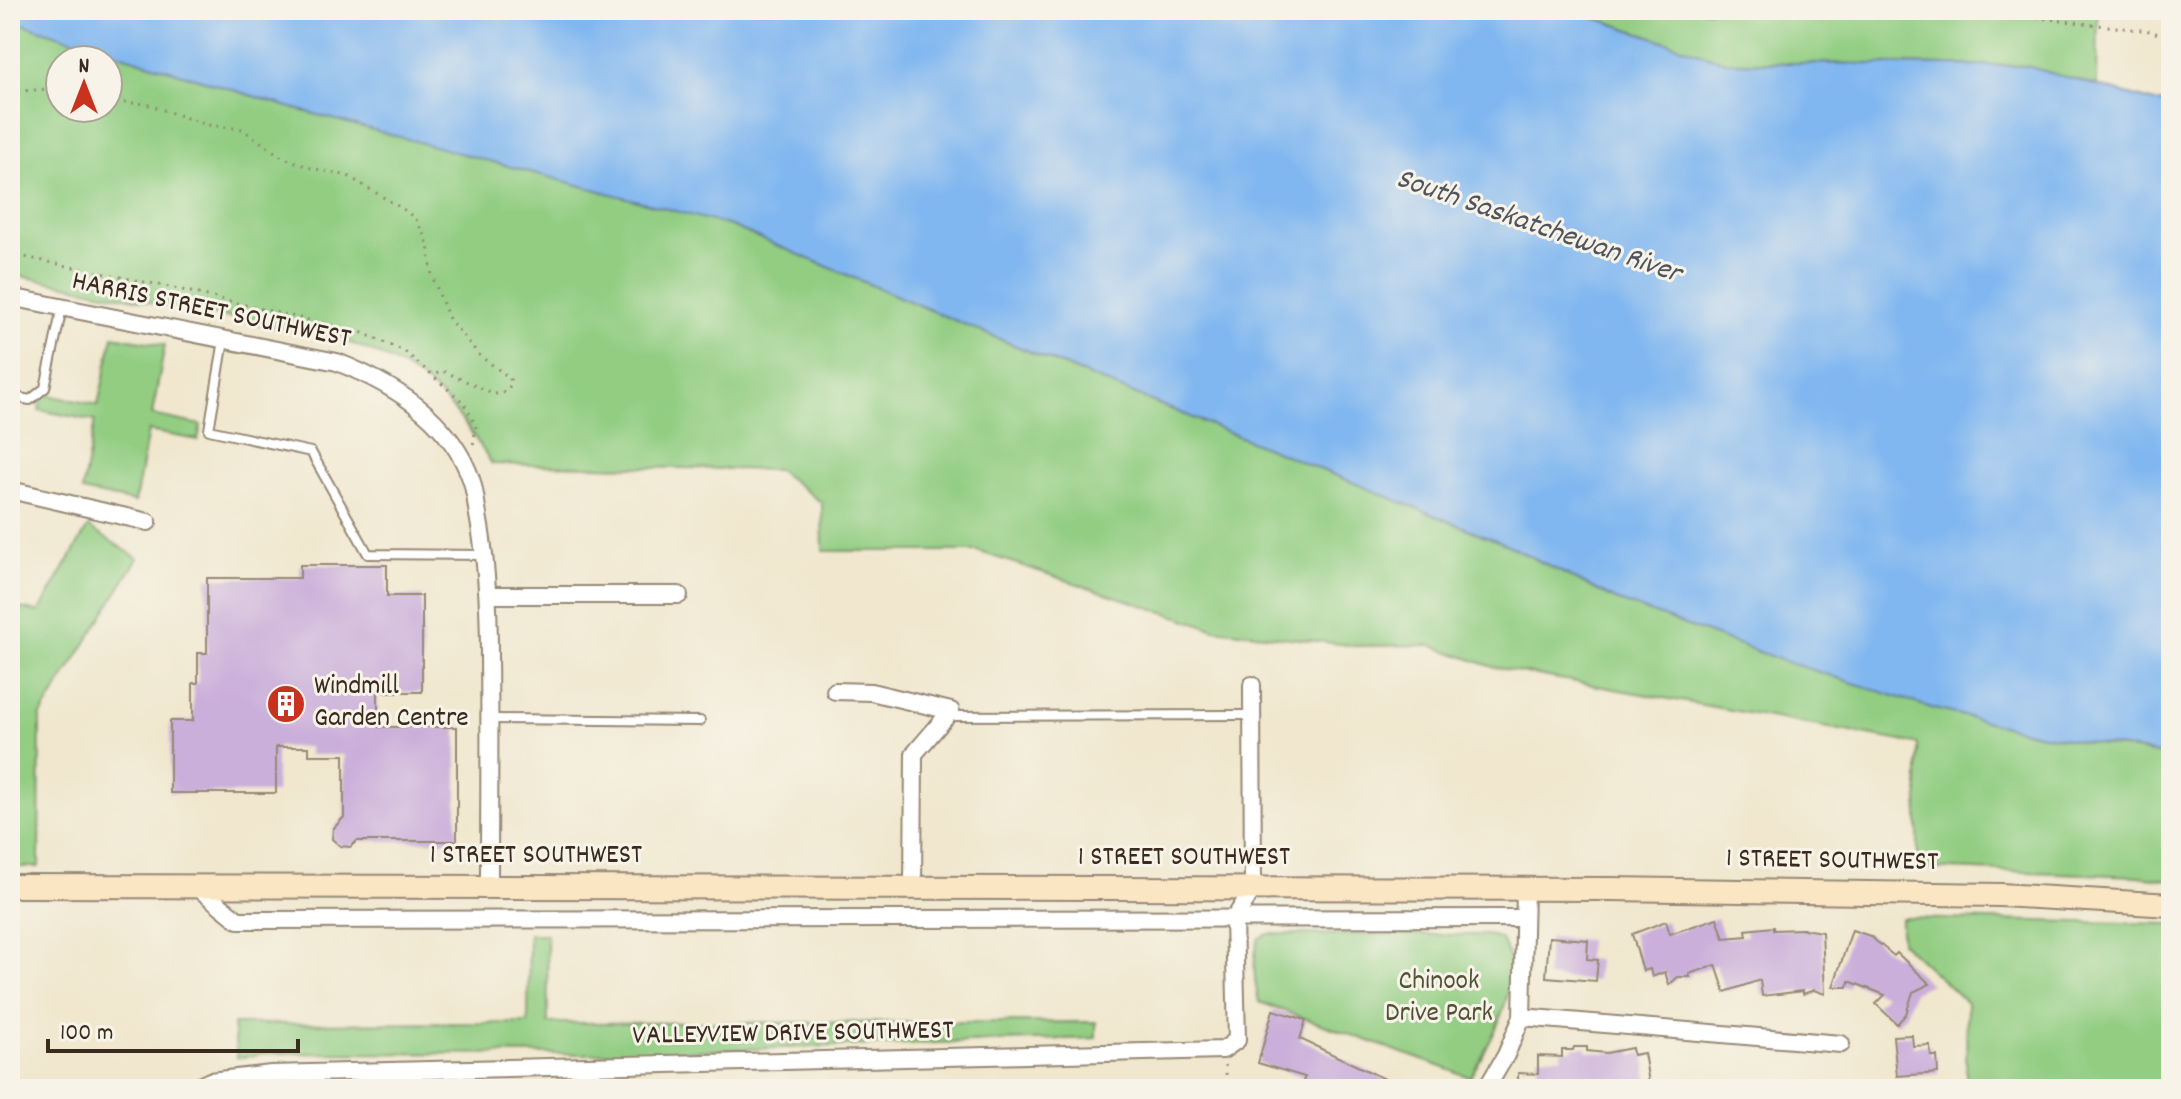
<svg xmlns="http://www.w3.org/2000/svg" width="2181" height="1099" viewBox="0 0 2181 1099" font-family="Dekko,sans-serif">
  <rect width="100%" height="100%" fill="#f7f3e8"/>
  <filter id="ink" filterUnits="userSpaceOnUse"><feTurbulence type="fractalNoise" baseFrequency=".0125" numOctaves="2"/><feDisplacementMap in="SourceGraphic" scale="16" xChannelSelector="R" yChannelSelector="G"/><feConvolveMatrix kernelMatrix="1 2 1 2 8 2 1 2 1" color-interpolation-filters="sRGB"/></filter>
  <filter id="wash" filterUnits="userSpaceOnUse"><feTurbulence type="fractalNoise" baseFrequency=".006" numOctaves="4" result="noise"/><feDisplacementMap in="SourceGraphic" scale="32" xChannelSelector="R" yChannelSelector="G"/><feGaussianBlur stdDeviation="1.8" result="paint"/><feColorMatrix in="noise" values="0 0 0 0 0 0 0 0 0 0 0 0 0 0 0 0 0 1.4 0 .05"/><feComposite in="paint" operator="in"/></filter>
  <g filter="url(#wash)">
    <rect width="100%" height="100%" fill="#f0e7ce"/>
    <g fill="#92cd82" stroke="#667c50" stroke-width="2" fill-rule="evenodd">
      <polygon points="1572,10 2098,10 2097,86 2026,66 1726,62"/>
      <path d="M10,20L731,226L1047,359L1508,545L1616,600L1935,709L2038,734L2171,756V880L2138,876L1918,868V744L1493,667L1430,645L1358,646L1215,629L977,551H823L822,503L778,470L492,464C451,397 420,367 345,341L10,274ZM60,60H108V108H60Z"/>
      <polygon points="113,336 165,345 152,415 201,425 198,440 148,431 135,502 82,491 95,421 39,410 42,394 98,405"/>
      <polygon points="88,527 138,558 40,717 39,867 10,867 10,606 39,612"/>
      <polygon points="1901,918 2171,924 2171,1089 1966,1089 1967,1003 1901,942"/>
      <polygon points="529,934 547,934 548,1023 1096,1022 1096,1038 584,1054 267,1053 237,1058 233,1024 528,1023"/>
      <path d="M1268,934L1487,935L1500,938C1527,978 1492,1041 1470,1077L1259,1002C1254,980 1252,960 1259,938Z"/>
    </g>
    <polygon fill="#81b7f0" stroke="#5e7087" stroke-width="2" points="10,10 1572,10 1726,62 2026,66 2155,102 2171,103 2171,756 2038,734 1935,709 1781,660 1616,600 1508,545 1047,359 731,226 288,107 10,20"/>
    <g id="blocks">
      <g fill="#caafda">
        <polygon points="300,565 387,565 387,596 422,596 422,692 378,692 378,727 457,727 457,841 357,841 350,847 340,846 332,839 333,829 344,817 344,755 309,755 309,747 276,747 276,793 170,793 170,721 193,721 193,683 198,683 198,653 207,653 207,578 300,578"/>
        <polygon points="1717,918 1724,938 1747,936 1746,930 1773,927 1773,930 1803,929 1822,932 1825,994 1814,990 1803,994 1803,991 1762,996 1760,980 1725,992 1716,965 1689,974 1690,977 1678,977 1669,985 1665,972 1652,977 1650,969 1643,971 1632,934 1666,921 1670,934"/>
        <polygon points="1852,930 1870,936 1894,956 1897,953 1930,984 1913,992 1906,1014 1897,1024 1876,1004 1885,995 1849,981 1848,987 1833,987"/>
        <polygon points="1549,937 1588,940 1587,959 1598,960 1596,981 1546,977"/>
        <polygon points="1273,1010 1306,1020 1300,1039 1406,1089 1309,1089 1301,1085 1305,1077 1258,1063"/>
        <polygon points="1912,1035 1913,1046 1930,1045 1931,1056 1937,1056 1938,1073 1897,1076 1893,1036"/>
        <polygon points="1574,1047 1587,1047 1587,1051 1606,1053 1632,1048 1633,1055 1644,1053 1650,1089 1624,1089 1622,1082 1598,1086 1598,1089 1518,1089 1518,1073 1538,1074 1538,1056 1562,1057 1562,1050 1573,1050"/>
      </g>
    </g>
  </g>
  <g filter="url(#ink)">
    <use href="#blocks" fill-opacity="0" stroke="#968876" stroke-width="2"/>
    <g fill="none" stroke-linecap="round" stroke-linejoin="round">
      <g stroke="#968876" stroke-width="12">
        <g id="lane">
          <polyline points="224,340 209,430 311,452 368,554 486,555"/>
          <polyline points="10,396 30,400 45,388 62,308"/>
          <polyline points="947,716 1250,715"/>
          <polyline points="490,719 700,721"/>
        </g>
      </g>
      <g stroke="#968876" stroke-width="20">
        <g id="street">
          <path d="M10,297L337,362C393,384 450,419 471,479C475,490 476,503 478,515C487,562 489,607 489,655C490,732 489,810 489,887"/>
          <polyline points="10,490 148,522"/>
          <polyline points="489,595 679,595"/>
          <polyline points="835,691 871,692 951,711 914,754 913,888"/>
          <polyline points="196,886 238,920 1524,918"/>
          <polyline points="1522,1017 1841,1044"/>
          <polyline points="193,1089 210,1081 271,1074 1223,1050 1237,1040 1234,919 1253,889 1252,685"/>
          <polyline points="1486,1089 1506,1055 1522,1017 1525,890"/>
        </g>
      </g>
      <g stroke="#968876" stroke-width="26">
        <polyline id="secondary" points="10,886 1611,889 2000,895 2171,905"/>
      </g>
      <g stroke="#968876" stroke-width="3" stroke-dasharray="2 6" stroke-linecap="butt">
        <polyline points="1997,10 2014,15 2149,31 2171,38"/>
        <polyline points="10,92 60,88"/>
        <polyline points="108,101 146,104 207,125 242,129 282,157 311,168 348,176 406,211 416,220 423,233 428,244 432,276 449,319 480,356 510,378 511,385 503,393 495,394 443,371 433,375"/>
        <polyline points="10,254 174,288 363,333 404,351 464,403 476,426 473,446"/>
        <polyline points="1225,1065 1228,1089"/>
      </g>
      <use href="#lane" stroke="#fff" stroke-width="8"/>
      <use href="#street" stroke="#fff" stroke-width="16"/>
      <use href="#secondary" stroke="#fbe6c4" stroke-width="22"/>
    </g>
  </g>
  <defs>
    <g id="building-disc" transform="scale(2)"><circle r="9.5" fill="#c8321e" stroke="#f7f3e8"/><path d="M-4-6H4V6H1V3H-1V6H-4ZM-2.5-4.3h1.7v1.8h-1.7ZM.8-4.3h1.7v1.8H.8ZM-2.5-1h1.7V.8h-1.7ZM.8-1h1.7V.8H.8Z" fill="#fff"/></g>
  </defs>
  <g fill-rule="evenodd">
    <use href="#building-disc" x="286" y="704"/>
  </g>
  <g text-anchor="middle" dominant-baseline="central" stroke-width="6" stroke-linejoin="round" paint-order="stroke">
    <g font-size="28" fill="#3b2a1e" stroke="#f7f3e8">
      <text transform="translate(211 312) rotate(12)">HARRIS STREET SOUTHWEST</text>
      <text x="536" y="857">1 STREET SOUTHWEST</text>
      <text x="1184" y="859">1 STREET SOUTHWEST</text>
      <text transform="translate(1832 862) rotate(1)">1 STREET SOUTHWEST</text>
      <text transform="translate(793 1035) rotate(-1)">VALLEYVIEW DRIVE SOUTHWEST</text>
    </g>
    <g font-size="28" fill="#3b2a1e" stroke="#f7f3e8" text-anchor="start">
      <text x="314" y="688">Windmill<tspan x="314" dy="32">Garden Centre</tspan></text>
    </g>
    <g font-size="28" fill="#515337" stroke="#f7f3e8">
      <text x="1439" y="983">Chinook<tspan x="1439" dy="32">Drive Park</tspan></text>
    </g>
    <g font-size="30" font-style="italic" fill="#50545d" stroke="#f7f3e8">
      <text transform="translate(1538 228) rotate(19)">South Saskatchewan River</text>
    </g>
  </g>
  <rect width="2181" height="1099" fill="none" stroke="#f7f3e8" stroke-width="40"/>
  <g transform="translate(84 84)"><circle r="38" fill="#f7f3e8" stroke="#aca397" stroke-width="2"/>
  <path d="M0-6L14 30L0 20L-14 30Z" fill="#c8321e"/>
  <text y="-12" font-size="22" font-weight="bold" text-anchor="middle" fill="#3b2a1e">N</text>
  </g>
  <path d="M48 1039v12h250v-12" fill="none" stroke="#3b2a1e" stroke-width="4"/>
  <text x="60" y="1039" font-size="24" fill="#3b2a1e" stroke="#f7f3e8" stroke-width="6" paint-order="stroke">100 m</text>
</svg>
